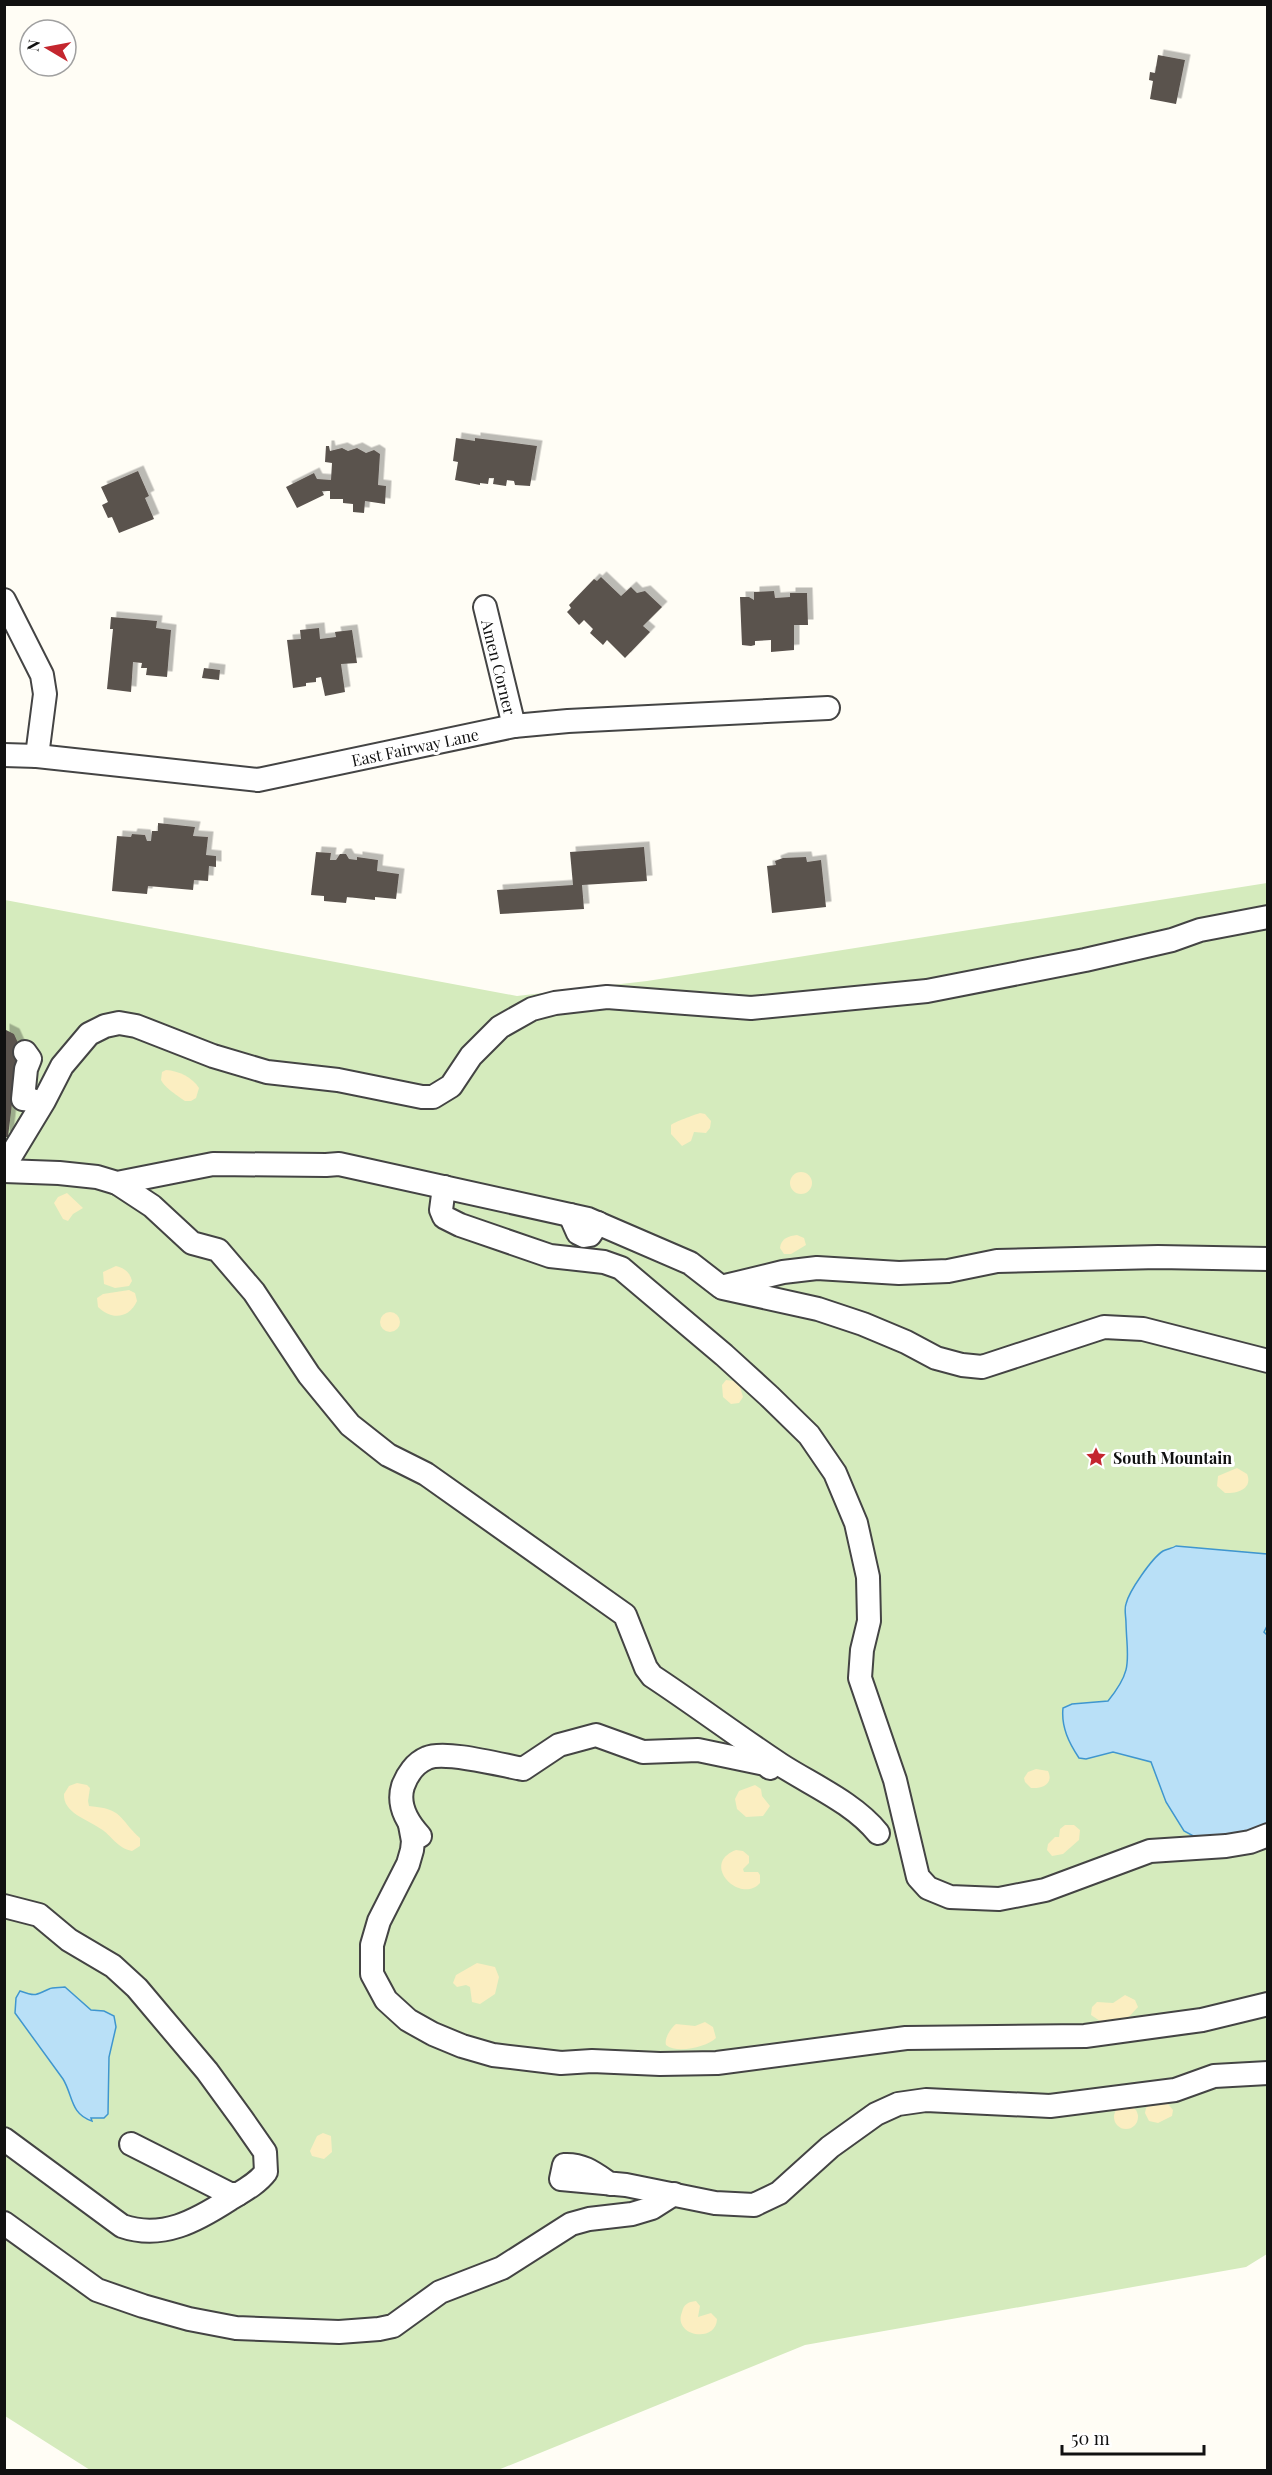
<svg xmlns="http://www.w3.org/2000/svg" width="1272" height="2475" viewBox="0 0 1272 2475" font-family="'Playfair Display',serif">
  <defs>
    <filter id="shadow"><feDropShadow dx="5.5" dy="-5.5" stdDeviation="0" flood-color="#0004"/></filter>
  </defs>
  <rect width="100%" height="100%" fill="#fffdf5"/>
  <polygon fill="#d5ebbd" points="1267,883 1267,2254 1246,2267 805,2345 498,2470 90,2470 5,2416 5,900 517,996 647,981"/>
  <g fill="#fbeec1">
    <path d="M166,1070C179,1071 192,1077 199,1088L196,1098L191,1101H185C179,1097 164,1087 161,1080L162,1072Z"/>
    <path d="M700,1113L705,1114L711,1121L710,1128L706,1133L694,1132L691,1141L682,1146L671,1134V1125C674,1122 694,1115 700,1113Z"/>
    <circle cx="801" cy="1183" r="11"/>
    <polygon points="67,1193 83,1208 73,1214 68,1221 63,1219 54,1203 58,1197"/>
    <path d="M797,1235L804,1238L806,1245L791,1254H784L780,1248C781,1238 789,1236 797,1235Z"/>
    <path d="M116,1266C124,1268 130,1272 132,1281L129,1286L115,1288L104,1284L103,1272Z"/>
    <path d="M129,1290L135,1293L137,1301C129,1319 111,1320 98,1307L97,1298L103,1294Z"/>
    <circle cx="390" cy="1322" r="10"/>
    <polygon points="726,1380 734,1381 740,1387 743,1397 739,1403 731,1404 723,1397 722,1385"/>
    <path d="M1237,1468L1247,1474C1253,1488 1238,1494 1225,1493L1217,1486L1218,1476Z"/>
    <path d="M1036,1769L1048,1771C1054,1784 1042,1789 1031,1788L1025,1782L1024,1778L1028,1772Z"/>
    <path d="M77,1783L87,1785L90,1788L88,1801L89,1806C124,1809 118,1818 140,1838V1846L132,1851C117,1848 112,1836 101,1829C87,1819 63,1813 64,1794L69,1786Z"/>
    <polygon points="755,1785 761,1789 762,1796 770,1806 763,1816 746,1817 737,1809 735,1799 739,1791"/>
    <polygon points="1065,1825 1074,1825 1080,1830 1079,1840 1063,1854 1052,1856 1047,1850 1048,1844 1055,1837 1059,1837 1060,1829"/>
    <path d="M736,1850L743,1851L749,1856V1863L743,1869L744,1872H758L760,1875V1883C741,1905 699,1864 736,1850Z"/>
    <polygon points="477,1963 495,1967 499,1977 495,1994 480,2004 472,2002 470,1987 466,1985 457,1987 453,1983 456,1975"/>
    <polygon points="1125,1995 1135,2000 1138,2007 1126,2020 1103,2023 1091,2015 1092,2007 1097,2002 1113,2003"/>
    <path d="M705,2022L713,2027L716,2038C707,2047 677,2054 666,2045C664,2038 671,2028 676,2024L695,2026Z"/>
    <polygon points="1154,2102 1168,2104 1173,2110 1172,2116 1158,2123 1149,2121 1145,2113 1146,2108"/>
    <circle cx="1126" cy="2117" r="12"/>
    <polygon points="323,2133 331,2136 332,2152 324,2159 312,2156 310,2151 317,2136"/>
    <path d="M696,2301L700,2306L698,2317L711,2313L717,2319C716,2344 672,2336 682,2312C684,2304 688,2302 696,2301Z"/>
  </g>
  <g fill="#b9e0f7" stroke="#3f96cf" stroke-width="1.5">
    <path d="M1176,1546L1267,1554L1268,1624L1264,1632L1268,1636L1267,1826L1246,1836L1197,1838L1184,1831L1166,1802L1151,1762L1113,1752L1086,1759L1079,1758C1069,1743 1061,1727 1063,1708L1072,1704L1108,1701C1134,1669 1127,1660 1126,1623C1126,1617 1124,1609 1126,1604C1129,1591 1152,1558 1163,1551C1167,1549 1173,1548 1176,1546Z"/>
    <path d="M65,1987L91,2010L104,2011L114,2016L116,2027L109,2057L108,2114L104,2118H91L92,2121C70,2114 73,2095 63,2079L15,2013L16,1998L20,1991C37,1997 35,1995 49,1989C53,1987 61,1988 65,1987Z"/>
  </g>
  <g fill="#5a524d" filter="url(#shadow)">
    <polygon points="1158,55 1185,60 1176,104 1150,99 1153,81 1149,80 1150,72 1155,73"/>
    <polygon points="456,438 475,441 475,438 537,446 530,486 515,485 514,481 507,480 506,486 493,484 494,478 489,478 488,484 480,483 480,485 455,480 458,462 453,461"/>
    <polygon points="326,446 329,446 330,451 342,448 348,451 357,448 366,453 374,450 380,454 378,485 386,486 385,504 365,501 364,513 353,512 353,504 343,503 343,499 330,499 330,491 322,491 324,495 297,508 286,487 314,473 317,479 331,480 332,463 325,462"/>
    <polygon points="138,471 149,496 145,498 154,519 119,533 112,517 108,518 102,505 108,502 101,487"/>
    <polygon points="601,577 621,596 631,587 637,593 645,591 662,607 643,626 650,632 625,658 607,640 603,645 590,633 593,629 584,620 579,625 567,612 571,608 569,605 594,579 597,581"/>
    <polygon points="774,591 775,598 790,597 790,593 807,593 808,625 794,625 794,650 771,652 771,640 755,641 755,645 751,646 742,645 740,597 749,597 754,600 754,592"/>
    <polygon points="111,617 157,621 156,628 171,630 167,677 146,675 147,668 141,668 142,663 133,662 131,692 107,689 113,629 110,629"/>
    <polygon points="319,628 320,639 336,637 335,632 352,630 357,663 341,664 345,692 325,696 321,677 316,678 316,682 306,683 306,686 293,688 287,640 301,639 300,630"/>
    <polygon points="204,668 220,670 219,680 202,678"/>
    <polygon points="158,823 195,827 193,836 208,837 206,855 216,856 216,867 209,866 208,881 194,880 193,890 148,886 147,894 112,891 117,836 131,837 132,834 145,835 147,841 151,841 152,831 158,831"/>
    <polygon points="644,847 647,881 582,885 584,909 500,914 497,890 573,885 570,852"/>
    <polygon points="316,852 331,853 330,860 336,860 340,854 346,854 349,859 357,860 357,857 378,860 377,871 399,874 396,899 375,897 375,900 347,897 346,903 324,901 324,896 311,895"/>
    <polygon points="806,857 807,862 821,860 826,907 772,913 767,866 776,865 775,861 783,858"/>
    <polygon points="4,1029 14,1034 19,1045 8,1137 4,1137"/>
  </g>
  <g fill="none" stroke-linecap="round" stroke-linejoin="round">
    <g stroke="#444" stroke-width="26">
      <g id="minor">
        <polyline points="4,600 42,675 45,694 37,756"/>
        <polyline points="485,607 514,726"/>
        <polyline points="4,755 37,756 258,780 514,726 568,721 828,708"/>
        <polyline points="25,1052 30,1059 26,1069 23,1099 32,1100"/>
        <polyline points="4,1167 44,1101 62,1066 89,1034 105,1026 119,1023 136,1026 213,1056 267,1072 338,1080 422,1097 433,1097 451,1086 471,1056 500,1027 532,1009 555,1003 607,997 751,1008 927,991 1085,960 1172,940 1200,930 1268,917"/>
        <polyline points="4,1171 59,1173 97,1177 117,1183 213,1164 326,1165 339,1164 588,1219 690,1263 721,1287 783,1272 817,1268 899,1273 948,1271 997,1261 1158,1257 1268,1259"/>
        <path d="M117,1183L152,1206L192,1243L218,1250L254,1292L309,1375L350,1425L388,1455L426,1474L625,1615L646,1668L652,1676C696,1705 737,1736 781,1765C812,1785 854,1803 878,1833"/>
        <polyline points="444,1187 441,1210 444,1217 460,1225 550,1256 604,1262 621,1268 724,1355 769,1396 809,1435 835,1473 856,1523 868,1577 869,1621 862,1650 860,1678 895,1780 918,1877 928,1888 950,1897 999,1899 1045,1890 1150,1851 1226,1846 1250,1842 1268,1835"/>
        <polyline points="570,1215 578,1233 584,1236 590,1235 598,1223"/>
        <polyline points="723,1288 818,1309 863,1324 906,1342 936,1358 962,1365 982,1367 1104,1327 1143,1329 1268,1361"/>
        <polyline points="410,1825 413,1841 412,1850 408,1864 379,1921 372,1945 372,1974 386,2000 408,2020 433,2034 462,2046 493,2055 561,2063 592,2061 660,2064 717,2063 906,2038 1085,2036 1202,2020 1268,2004"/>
        <path d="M420,1836C407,1822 397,1805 403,1786C407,1775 415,1763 427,1758C445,1750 501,1765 523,1769L559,1745L596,1735L643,1752L698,1750L765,1764L770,1768"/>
        <path d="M4,1906L39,1915L69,1940L113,1966L137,1988L207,2071L242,2119L265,2152L266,2172C257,2184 243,2191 230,2199C196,2221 162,2240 122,2226L4,2139"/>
        <polyline points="131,2144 230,2194 238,2194"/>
        <path d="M610,2184C594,2173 583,2164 564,2165L561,2179L626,2185L715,2203L754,2205L779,2193L830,2147L876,2114L898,2104L926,2100L1050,2106L1175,2090L1214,2076L1268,2073"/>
        <polyline points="4,2223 97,2290 143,2306 189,2319 236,2328 339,2332 379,2329 393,2326 440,2292 502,2268 571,2224 589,2219 632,2214 652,2208 674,2194"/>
      </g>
    </g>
    <use href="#minor" stroke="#fff" stroke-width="22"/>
  </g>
  <defs>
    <g id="sight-bare" transform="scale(1.62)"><path d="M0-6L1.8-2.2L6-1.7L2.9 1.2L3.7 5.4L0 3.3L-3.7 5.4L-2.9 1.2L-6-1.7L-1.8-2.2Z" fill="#c4262e" stroke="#fff" stroke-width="2.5" paint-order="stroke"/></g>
  </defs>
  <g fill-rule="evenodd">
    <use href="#sight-bare" x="1096" y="1457"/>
  </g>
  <g text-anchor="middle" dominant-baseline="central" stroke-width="6" stroke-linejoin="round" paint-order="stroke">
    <g font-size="16" fill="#111" stroke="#fff">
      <text transform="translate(499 667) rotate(76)">Amen Corner</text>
      <text transform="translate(415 747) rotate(-12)">East Fairway Lane</text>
    </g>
    <g font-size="16" font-weight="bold" fill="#111" stroke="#fff" text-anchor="start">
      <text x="1113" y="1457">South Mountain</text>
    </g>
  </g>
  <rect width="1272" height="2475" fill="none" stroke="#111111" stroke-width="12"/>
  <g transform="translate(48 48) rotate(280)"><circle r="28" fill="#ffffff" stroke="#a0a0a0" stroke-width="1.5"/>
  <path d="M0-4.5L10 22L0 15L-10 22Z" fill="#c4262e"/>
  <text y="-9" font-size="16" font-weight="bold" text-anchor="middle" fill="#111111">N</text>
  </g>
  <path d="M1062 2445v9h142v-9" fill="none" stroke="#111111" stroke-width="3"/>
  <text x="1071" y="2445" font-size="18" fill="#111111" stroke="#ffffff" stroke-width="4.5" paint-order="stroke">50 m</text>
</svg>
